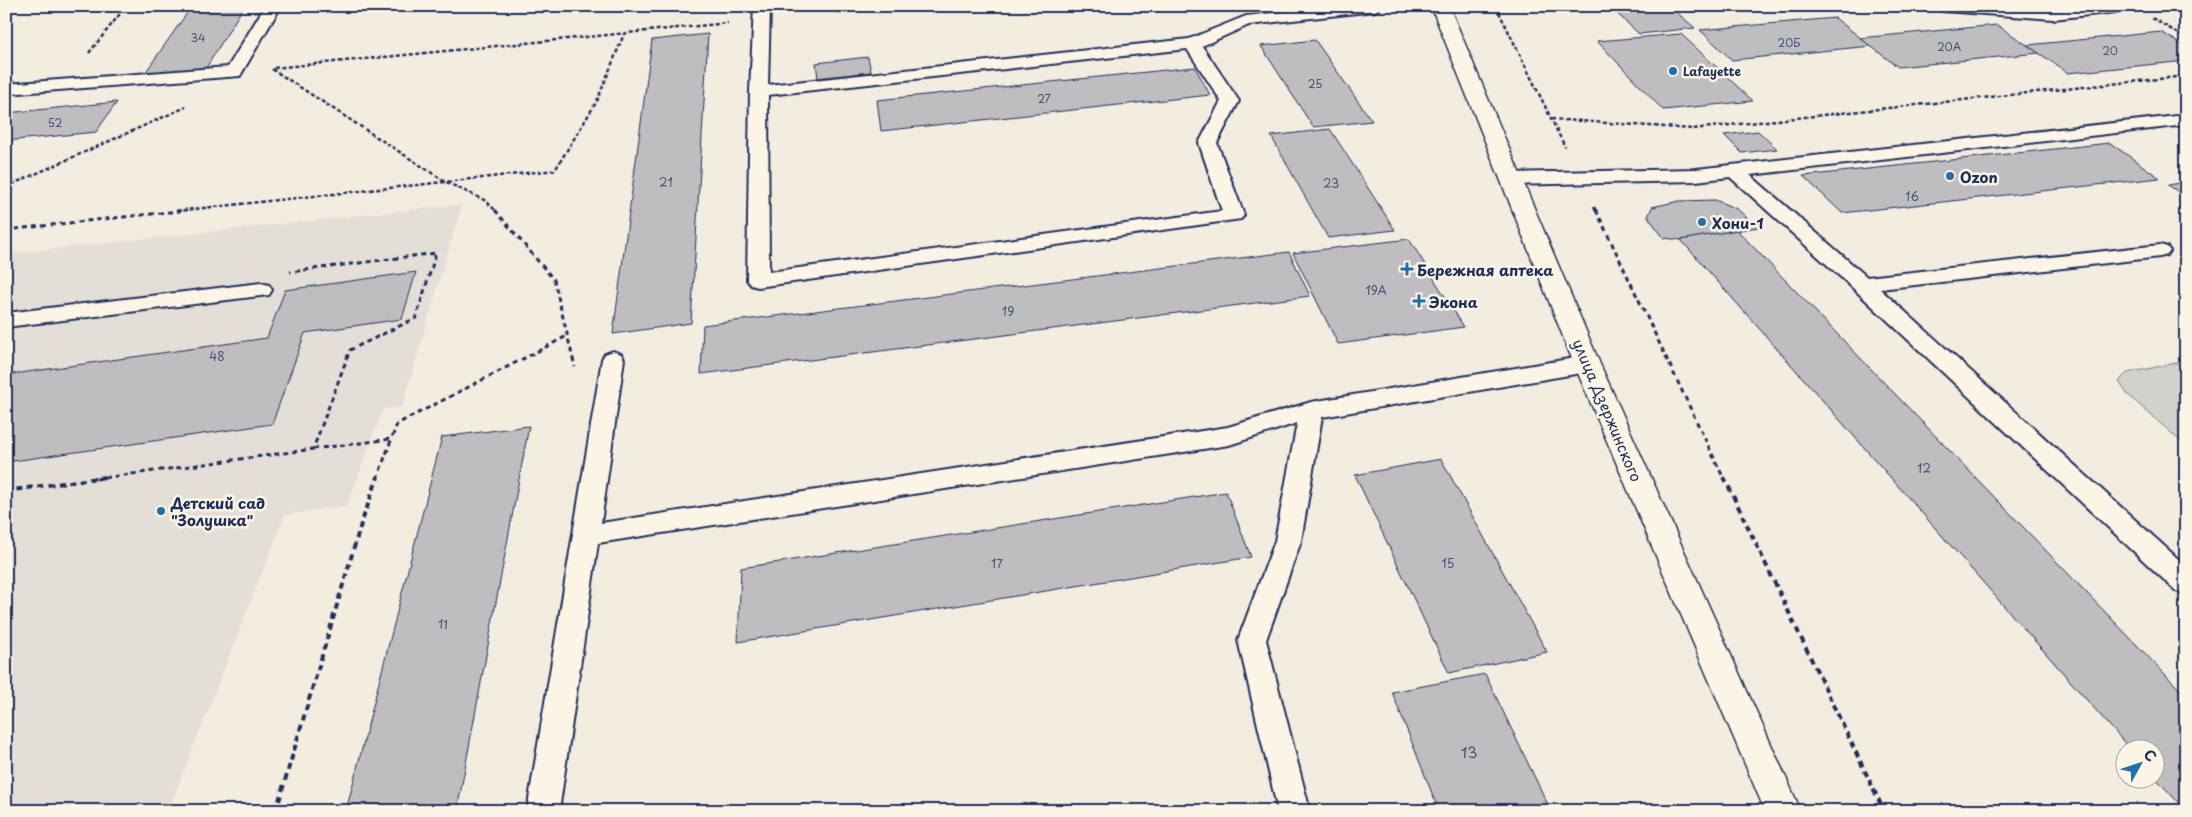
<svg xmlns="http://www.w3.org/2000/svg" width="2192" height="817" viewBox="0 0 2192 817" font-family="'Playpen Sans',sans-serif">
  <rect width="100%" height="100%" fill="#f3ede0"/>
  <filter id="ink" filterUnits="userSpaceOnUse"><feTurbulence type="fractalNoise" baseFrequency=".02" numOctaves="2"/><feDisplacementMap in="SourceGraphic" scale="10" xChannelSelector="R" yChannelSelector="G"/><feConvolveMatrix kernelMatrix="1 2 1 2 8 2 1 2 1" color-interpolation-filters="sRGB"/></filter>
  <g filter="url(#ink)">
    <polygon fill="#e3dfd6" points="462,204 402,407 383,409 347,506 285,515 168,811 6,811 6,254"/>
    <polygon fill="#d3d1cc" stroke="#778095" points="2186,361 2186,446 2127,394 2119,381 2127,373"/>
    <g fill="#bebec0" stroke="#1b2f5e">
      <polygon points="192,6 244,6 206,68 145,73"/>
      <polygon points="837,6 917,6 838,13"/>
      <polygon points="1609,6 1669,6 1695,28 1639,34"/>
      <polygon points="1835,18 1871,46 1732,60 1700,30"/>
      <polygon points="1997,25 2039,53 1898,67 1860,38"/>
      <polygon points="2161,32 2186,47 2186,61 2068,73 2027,45"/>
      <polygon points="708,34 691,323 613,334 652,40"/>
      <polygon points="1681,34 1753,101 1663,110 1597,41"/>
      <polygon points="1315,40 1372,121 1313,127 1261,46"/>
      <polygon points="868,57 871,72 818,78 816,63"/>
      <polygon points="1195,67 1210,95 881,131 877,100"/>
      <polygon points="117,102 96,132 6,141 6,113"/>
      <polygon points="1330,129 1395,230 1328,238 1271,136"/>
      <polygon points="1758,131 1777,149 1742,153 1724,135"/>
      <polygon points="2110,143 2160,178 1842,213 1803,176"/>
      <polygon points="2186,182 2186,197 2168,185"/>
      <polygon points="1715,200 1737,209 1758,227 1681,240 1664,238 1648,217 1652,207 1679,201"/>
      <polygon points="1737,230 2186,696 2186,811 2154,776 2154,750 2131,750 1681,240"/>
      <polygon points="1409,239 1464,327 1338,344 1293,253"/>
      <polygon points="1289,252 1310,296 701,374 703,325"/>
      <polygon points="416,272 402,319 305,333 272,424 6,462 6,375 267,338 285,290"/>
      <polygon points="529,426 457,811 346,811 442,437"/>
      <polygon points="1441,459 1547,652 1449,673 1355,475"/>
      <polygon points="1226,492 1251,557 738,642 741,568"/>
      <polygon points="1485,674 1551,811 1439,811 1392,692"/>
    </g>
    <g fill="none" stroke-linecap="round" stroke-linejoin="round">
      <g stroke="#1b2f5e" stroke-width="4">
        <g id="lane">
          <polygon points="265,6 281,6 240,76 6,94 6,84 228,67"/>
          <path d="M754,6H770L768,85L1189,39L1246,16L1332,6H1383L1375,11L1249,25L1202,46L1239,101L1217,143L1244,215L1241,219L758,287L751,285L747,280L750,91ZM1187,49L1221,101L1199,143L1222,211L769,272L768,95Z"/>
          <polygon points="1935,6 2012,6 2053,9 2080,6 2133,6 2125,11 2053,19 1943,11"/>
          <polygon points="2186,115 2186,125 1750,175 1867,277 2160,245 2167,247 2170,251 2167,255 2160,257 1880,289 2186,566 2186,594 2176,591 1854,289 1730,177 1696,181 1511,185 1504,183 1501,179 1504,175 1511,173 1696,169"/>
          <polygon points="261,283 269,285 272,290 269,295 6,327 6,313"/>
          <polygon points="613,351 621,354 624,359 601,523 1228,427 1311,402 1587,356 1595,358 1598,364 1595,370 1587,372 1322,417 1301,541 1266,640 1310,811 1278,811 1238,640 1275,541 1297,423 1229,445 598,543 559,811 527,811 602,359 605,354"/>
        </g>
      </g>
      <g stroke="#1b2f5e" stroke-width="3">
        <polygon id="street" points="1431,6 1449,6 1600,364 1801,811 1765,811 1574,364"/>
      </g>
      <g stroke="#1b2f5e" stroke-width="2.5" stroke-dasharray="4 2.5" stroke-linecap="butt">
        <polyline points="336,6 335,9 368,6"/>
        <polyline points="1496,6 1565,147"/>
        <polyline points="2152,18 2186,38"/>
        <polyline points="89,53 119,15 122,6"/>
        <polyline points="274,68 728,23"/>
        <polyline points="272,69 446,182 486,201 496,211"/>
        <polyline points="1551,119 1693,129 2186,76"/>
        <polyline points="6,187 186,107"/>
        <polyline points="1594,207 1596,211"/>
        <polyline points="176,211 555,170 597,101 624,34"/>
      </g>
      <g stroke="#1b2f5e" stroke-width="3" stroke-dasharray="5 4" stroke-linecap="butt">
        <polyline points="495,210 554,280 575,367"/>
        <polyline points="1596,210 1724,479"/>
        <polyline points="6,230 187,210"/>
        <polyline points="313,449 391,439"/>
        <polyline points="96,479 313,449 350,350 416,318 436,253 290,272"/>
        <polyline points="377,479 397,424 567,336"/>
      </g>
      <g stroke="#1b2f5e" stroke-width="4" stroke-dasharray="6 4.5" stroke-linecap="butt">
        <polyline points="1724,477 1884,811"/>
        <polyline points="6,491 105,477"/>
        <polyline points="276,811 361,524 378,477"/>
      </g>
      <use href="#lane" fill="#fcf5e5" fill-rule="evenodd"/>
      <use href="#street" fill="#fcf5e5" fill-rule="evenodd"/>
    </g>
  </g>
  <g fill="#1f6fb2" stroke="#fcf5e5" stroke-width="2">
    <circle cx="1673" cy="71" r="5"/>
    <circle cx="1950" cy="176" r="5"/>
    <circle cx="1702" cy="222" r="5"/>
    <path d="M1404.5 261.5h5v5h5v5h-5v5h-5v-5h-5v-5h5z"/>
    <path d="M1416.5 293.5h5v5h5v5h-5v5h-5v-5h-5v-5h5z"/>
    <circle cx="161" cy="511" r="5"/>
  </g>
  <g text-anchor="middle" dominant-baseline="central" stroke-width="5" stroke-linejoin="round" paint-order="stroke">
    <g font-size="11" fill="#445376">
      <text x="198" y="37">34</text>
      <text x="1789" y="42">20Б</text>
      <text x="1949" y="46">20А</text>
      <text x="2110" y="50">20</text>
      <text x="1315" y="83">25</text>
      <text x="1044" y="98">27</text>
      <text x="55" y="122">52</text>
    </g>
    <g font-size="12" font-weight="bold" fill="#1b2f5e" stroke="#fcf5e5" text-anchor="start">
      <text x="1683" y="71">Lafayette</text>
    </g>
    <g font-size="12" fill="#445376">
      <text x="666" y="182">21</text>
      <text x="1331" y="183">23</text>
      <text x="1912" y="196">16</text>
      <text x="1376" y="290">19А</text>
      <text x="1008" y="311">19</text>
      <text x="217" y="356">48</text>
      <text x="1924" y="468">12</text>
      <text x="997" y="563">17</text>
      <text x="1448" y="563">15</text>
      <text x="443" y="624">11</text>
    </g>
    <g font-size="15" font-weight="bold" fill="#1b2f5e" stroke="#fcf5e5" text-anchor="start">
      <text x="1960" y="176">Ozon</text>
      <text x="1712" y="222">Хони-1</text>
      <text x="1417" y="269">Бережная аптека</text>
      <text x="1429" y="301">Экона</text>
      <text x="171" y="502">Детский сад<tspan x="171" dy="17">"Золушка"</tspan></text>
    </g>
    <g font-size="15" fill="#1b2f5e" stroke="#fcf5e5">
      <text transform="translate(1608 410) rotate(67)">улица Дзержинского</text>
    </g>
    <g font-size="15" fill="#445376">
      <text x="1469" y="751">13</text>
    </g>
  </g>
  <rect width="2192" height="817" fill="none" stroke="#fcf5e5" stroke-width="25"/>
  <rect x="12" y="12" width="2167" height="792" fill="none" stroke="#1b2f5e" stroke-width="2" filter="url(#ink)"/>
  <g transform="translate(2140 764) rotate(50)"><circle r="24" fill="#fcf5e5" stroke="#a2a6af"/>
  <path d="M0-4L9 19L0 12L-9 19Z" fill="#1f6fb2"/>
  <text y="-8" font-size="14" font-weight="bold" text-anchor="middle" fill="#1b2f5e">С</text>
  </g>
</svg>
